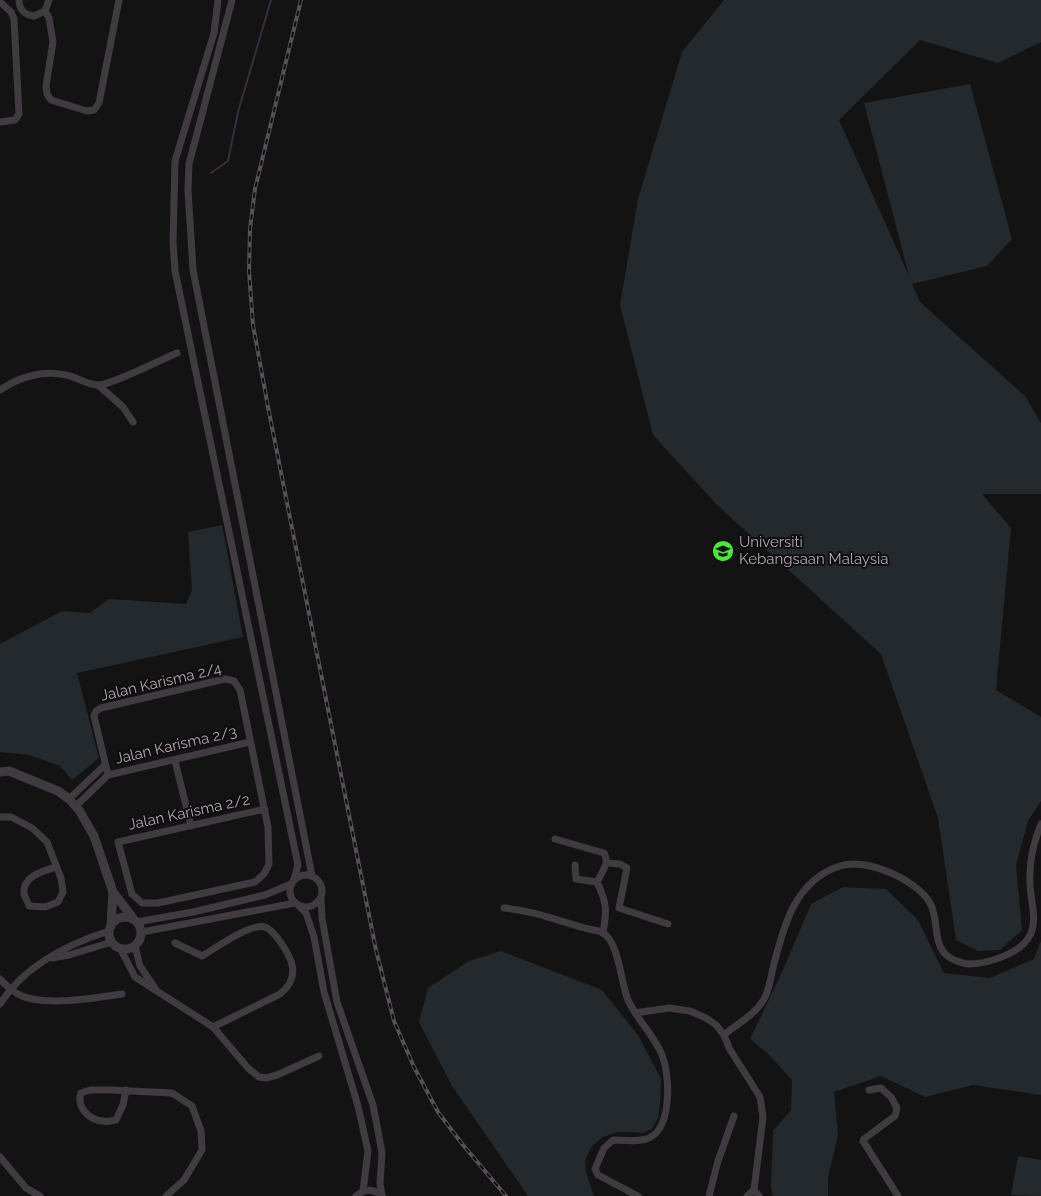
<svg xmlns="http://www.w3.org/2000/svg" width="1041" height="1196" viewBox="0 0 1041 1196" font-family="Raleway,sans-serif">
  <rect width="100%" height="100%" fill="#141314"/>
  <g fill="#23292c">
    <polygon points="724,0 1041,0 1041,42 998,63 920,40 839,120 909,276 864,103 970,84 1012,239 987,266 912,284 920,302 1025,396 1041,423 1041,494 982,494 1011,528 996,690 1041,717 1041,801 1028,821 1016,865 1022,930 1000,950 978,951 956,940 938,818 881,654 717,505 653,435 620,305 638,199 682,52"/>
    <polygon points="222,525 243,637 77,673 99,758 72,780 60,766 29,755 0,752 0,644 62,611 90,613 109,599 186,604 192,590 188,532"/>
    <polygon points="843,887 886,889 918,920 944,973 990,978 1034,959 1041,941 1041,1095 973,1085 925,1097 881,1076 834,1092 838,1135 828,1178 828,1196 773,1196 771,1187 773,1131 791,1110 792,1080 768,1054 750,1039 783,970 811,904"/>
    <polygon points="501,951 602,990 638,1035 661,1079 660,1103 658,1118 652,1129 643,1133 632,1132 618,1132 603,1137 592,1146 585,1160 586,1173 594,1196 528,1196 452,1086 419,1022 428,988 469,961"/>
    <polygon points="1018,1156 1041,1160 1041,1196 1011,1195"/>
  </g>
  <g fill="none" stroke-linecap="round" stroke-linejoin="round">
    <polyline stroke="#372d3c" stroke-width="2" points="211,173 228,161 238,112 271,0"/>
    <g stroke="#403b40" stroke-width="7">
      <path d="M19,0C19,10 25,15 34,16L45,11L49,0"/>
      <polyline points="218,0 214,33 175,161 173,242 175,271 298,865 294,879"/>
      <polyline points="232,0 189,164 188,190 193,270 312,876"/>
      <polyline points="0,2 11,12 14,19 19,114 15,120 0,122"/>
      <polyline points="45,11 49,18 53,42 46,86 47,94 51,100 87,111 94,110 99,103 119,0"/>
      <polyline points="98,385 123,407 133,422"/>
      <path d="M0,390C19,377 43,370 66,375C77,377 87,385 99,385C114,384 160,360 177,353"/>
      <polyline points="175,761 191,826"/>
      <polyline points="108,775 94,716 96,711 101,708 225,679 234,681 240,690 268,827 269,864 264,874 255,882 158,903 142,903 132,894 118,842 265,809"/>
      <polyline points="108,775 250,742"/>
      <polyline points="69,799 105,765"/>
      <polyline points="76,806 108,775"/>
      <path d="M0,817H11L32,828L47,842L61,878L63,892L58,902L45,907L29,906C28,902 25,898 24,894C22,876 44,871 56,867"/>
      <path d="M555,839L604,853C610,863 602,872 597,882C607,903 607,910 603,933"/>
      <polyline points="607,863 620,864 627,868 619,908 668,924"/>
      <polyline points="575,865 576,879 597,882"/>
      <circle cx="306" cy="891" r="16"/>
      <polyline points="321,898 322,918 337,1002 373,1105 378,1131 382,1153 380,1183 382,1196"/>
      <polyline points="298,905 306,913 314,937 324,992 358,1106 368,1151 363,1191"/>
      <path d="M504,908C535,911 556,920 585,928C590,930 599,930 603,933C619,942 621,984 628,1000C637,1020 654,1035 662,1055C670,1074 672,1125 651,1137C641,1143 624,1140 613,1140L604,1148L595,1169L598,1175L638,1196"/>
      <polyline points="137,922 193,912 265,895 291,884"/>
      <polyline points="142,932 295,903"/>
      <path d="M175,943L202,956C216,948 250,923 265,927C271,929 275,935 279,940C293,959 301,977 280,994L213,1027"/>
      <polyline points="135,946 140,966 155,988"/>
      <polyline points="120,948 135,977 213,1027 248,1068 259,1077 266,1078 277,1075 319,1056"/>
      <polyline points="52,958 69,955 112,942"/>
      <path d="M0,979C8,988 20,997 32,999C60,1004 94,998 122,994"/>
      <path d="M0,1004C24,966 68,944 109,931"/>
      <polyline points="635,1013 669,1008 690,1011 706,1018 716,1025 724,1035 729,1048 760,1097 763,1117 754,1190 759,1196"/>
      <path d="M724,1035C738,1023 757,1014 765,997C770,987 771,975 774,964C784,924 796,880 840,866C866,857 917,880 930,903C941,922 929,952 957,961C960,962 964,964 968,964C987,964 1021,954 1030,935C1038,920 1030,899 1030,883C1029,862 1033,843 1041,824"/>
      <path d="M126,1090L123,1105L116,1120C112,1121 107,1122 103,1121C89,1120 76,1107 81,1093L90,1090H111L172,1093L192,1106L201,1131L202,1150L184,1180L166,1196"/>
      <polyline points="869,1090 881,1088 891,1097 897,1108 895,1116 864,1139 863,1141 898,1196"/>
      <polyline points="0,1157 26,1188 40,1196"/>
      <path d="M356,1196C365,1188 372,1189 382,1195"/>
      <polyline points="709,1196 718,1161 734,1116"/>
      <polyline points="747,1196 754,1190"/>
    </g>
    <g stroke="#403b40" stroke-width="9">
      <polyline points="0,772 9,771 58,791 69,799 79,810 94,836 113,892 133,918"/>
      <circle cx="125" cy="933" r="16"/>
      <polyline points="111,926 113,892"/>
    </g>
    <g stroke="#585058" stroke-width="4">
      <polyline id="rail" points="301,0 255,189 250,229 249,271 253,325 268,407 351,825 376,950 394,1021 414,1067 438,1112 463,1145 506,1196"/>
    </g>
    <use href="#rail" stroke="#0f0e0f" stroke-width="2" stroke-dasharray="5.5" stroke-linecap="butt"/>
  </g>
  <defs>
    <g id="university-disc" transform="scale(1.125)"><circle r="9.5" fill="#49e936" stroke="#0f0e0f"/><path d="M0-5L7-2L0 1L-7-2ZM-4 1L0 2.5L4 1V4Q0 6-4 4Z" fill="#111"/></g>
  </defs>
  <g fill-rule="evenodd">
    <use href="#university-disc" x="723" y="551"/>
  </g>
  <g text-anchor="middle" dominant-baseline="central" stroke-width="4" stroke-linejoin="round" paint-order="stroke">
    <g font-size="15" fill="#b3a5b4" stroke="#0f0e0f" text-anchor="start">
      <text x="739" y="542">Universiti<tspan x="739" dy="17">Kebangsaan Malaysia</tspan></text>
    </g>
    <g font-size="15" fill="#b3a5b4" stroke="#0f0e0f">
      <text transform="translate(161 682) rotate(-13)">Jalan Karisma 2/4</text>
      <text transform="translate(176 745) rotate(-13)">Jalan Karisma 2/3</text>
      <text transform="translate(189 812) rotate(-12)">Jalan Karisma 2/2</text>
    </g>
  </g>
</svg>
